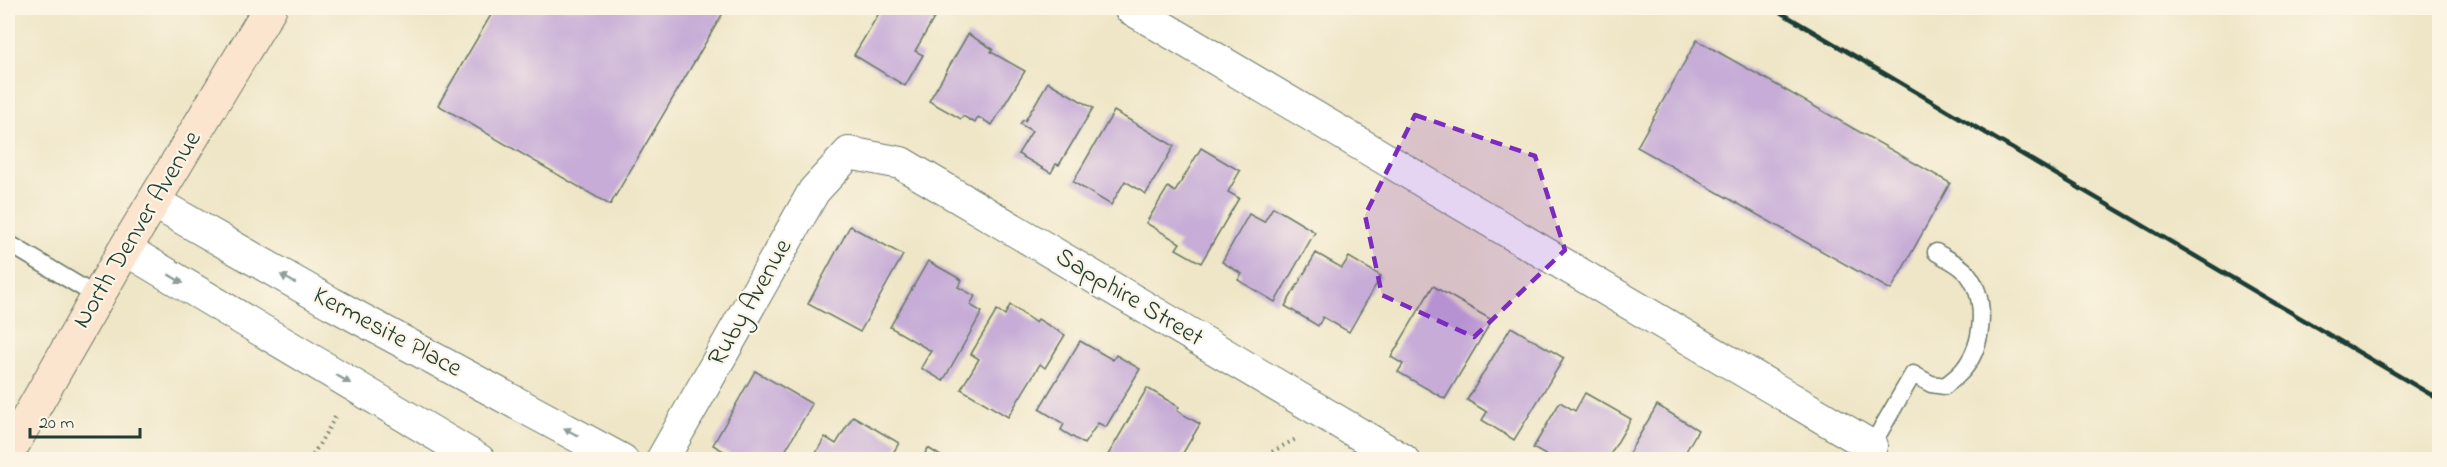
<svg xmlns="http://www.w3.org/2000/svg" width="2447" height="467" viewBox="0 0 2447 467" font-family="'Indie Flower',sans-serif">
  <rect width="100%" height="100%" fill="#fcf5e5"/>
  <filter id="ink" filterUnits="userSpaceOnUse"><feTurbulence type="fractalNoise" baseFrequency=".0167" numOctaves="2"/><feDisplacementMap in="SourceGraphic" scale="12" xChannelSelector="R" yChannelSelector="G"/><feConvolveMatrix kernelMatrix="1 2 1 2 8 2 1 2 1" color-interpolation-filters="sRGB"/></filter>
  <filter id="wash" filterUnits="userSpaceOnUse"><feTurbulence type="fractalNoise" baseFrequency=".008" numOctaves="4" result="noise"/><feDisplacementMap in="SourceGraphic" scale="24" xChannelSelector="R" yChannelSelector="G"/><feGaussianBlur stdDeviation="1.35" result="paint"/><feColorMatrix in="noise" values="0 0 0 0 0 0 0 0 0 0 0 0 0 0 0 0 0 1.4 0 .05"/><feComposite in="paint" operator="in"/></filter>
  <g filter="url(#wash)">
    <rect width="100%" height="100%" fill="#efe6c7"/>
    <g id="blocks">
      <g fill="#c6acd7">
        <polygon points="495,8 726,8 610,205 438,105"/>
        <polygon points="882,8 940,8 915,51 923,55 905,86 854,55"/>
        <polygon points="968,34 993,49 991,52 1025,71 992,125 978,117 975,123 963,116 961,119 929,101"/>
        <polygon points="1697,40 1950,183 1891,290 1637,147"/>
        <polygon points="1048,82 1093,108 1059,165 1056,164 1051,173 1018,154 1032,131 1020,124 1023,120 1025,121"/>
        <polygon points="1114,111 1174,146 1146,194 1125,181 1111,205 1073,182"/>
        <polygon points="1201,148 1240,171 1228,192 1239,198 1201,263 1176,249 1180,243 1146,223 1168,187 1175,192"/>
        <polygon points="1273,207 1315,232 1275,302 1238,280 1242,274 1222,262 1249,214 1264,222"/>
        <polygon points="850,226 903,255 860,332 808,304"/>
        <polygon points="1316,253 1342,268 1349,257 1381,276 1349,332 1323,317 1318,326 1285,306"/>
        <polygon points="928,261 962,280 958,287 975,296 970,305 982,312 943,381 921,368 931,351 890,327"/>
        <polygon points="1433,286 1492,320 1445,399 1398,372 1403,364 1391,357"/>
        <polygon points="1010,305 1036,323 1038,319 1065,335 1045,368 1040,364 1008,417 961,389 979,359 971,354 997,310 1005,315"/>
        <polygon points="1511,327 1564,358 1514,440 1482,420 1487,412 1467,400"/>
        <polygon points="1080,341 1113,360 1116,355 1140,369 1106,427 1098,423 1084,444 1061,430 1064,424 1039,409"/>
        <polygon points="755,371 812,404 780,460 739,460 713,445"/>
        <polygon points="1147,388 1179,407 1177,411 1200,424 1179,460 1105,460"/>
        <polygon points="1585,393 1631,419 1607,460 1547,460 1549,457 1533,448 1560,402 1575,411"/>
        <polygon points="1657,405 1698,430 1681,460 1625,460"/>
        <polygon points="853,416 899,443 889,460 812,460 825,437 836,444"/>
        <polygon points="928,448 947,460 921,460"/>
      </g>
    </g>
  </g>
  <g filter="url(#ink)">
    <use href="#blocks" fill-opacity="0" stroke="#687867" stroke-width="1.5"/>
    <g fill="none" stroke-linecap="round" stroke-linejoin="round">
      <g stroke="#687867" stroke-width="19">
        <g id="lane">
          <polyline points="8,243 98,297"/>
          <path d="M1868,452L1913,374L1931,384L1945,386C1951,381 1958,376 1963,370C1984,345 1988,299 1967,273C1960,264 1945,258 1936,252"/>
        </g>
      </g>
      <g stroke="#687867" stroke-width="34">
        <g id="street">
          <polyline points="1130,8 1871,446"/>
          <polyline points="154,202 331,303 622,460"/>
          <polyline points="125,249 479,460"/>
          <polyline points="662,460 814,191 849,153 901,163 1403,460"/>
        </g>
      </g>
      <g stroke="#687867" stroke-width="35">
        <polyline id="secondary" points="8,453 125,249 270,8"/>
      </g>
      <g stroke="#687867" stroke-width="4" stroke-dasharray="1.5 4.5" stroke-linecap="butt">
        <polyline points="310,460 337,414"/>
        <polyline points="1256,460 1298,438"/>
      </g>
      <use href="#lane" stroke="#fff" stroke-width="16"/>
      <use href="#street" stroke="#fff" stroke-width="32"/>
      <use href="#secondary" stroke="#fce5cf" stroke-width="33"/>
      <polyline stroke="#1f3d34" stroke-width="4.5" points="1773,8 2440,400"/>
    </g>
    <defs><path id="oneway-solid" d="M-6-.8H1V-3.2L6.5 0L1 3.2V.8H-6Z" transform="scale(1.5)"/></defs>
    <g fill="#8f9e9a">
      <use href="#oneway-solid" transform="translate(176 279) rotate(31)"/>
      <use href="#oneway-solid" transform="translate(288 279) rotate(-150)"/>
      <use href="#oneway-solid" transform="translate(343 379) rotate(31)"/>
      <use href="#oneway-solid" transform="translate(571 432) rotate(-152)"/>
    </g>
  </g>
  <path fill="#7b2cbf" fill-opacity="0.2" stroke="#7b2cbf" stroke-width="4.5" stroke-dasharray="12 8" stroke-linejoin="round" d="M1415,115L1535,156L1565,250L1474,337L1382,295L1365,215Z"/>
  <g text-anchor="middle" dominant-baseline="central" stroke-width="4.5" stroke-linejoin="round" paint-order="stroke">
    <g font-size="26" fill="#1f3d34" stroke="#fcf5e5">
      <text transform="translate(138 230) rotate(-59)">North Denver Avenue</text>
      <text transform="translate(1129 298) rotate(31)">Sapphire Street</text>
      <text transform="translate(751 303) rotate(-60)">Ruby Avenue</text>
      <text transform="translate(387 333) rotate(28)">Kermesite Place</text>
    </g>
  </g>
  <rect width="2447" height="467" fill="none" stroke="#fcf5e5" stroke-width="30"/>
  <path d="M30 428v9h110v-9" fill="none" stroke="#1f3d34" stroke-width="3"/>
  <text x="39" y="428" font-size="18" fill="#1f3d34" stroke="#fcf5e5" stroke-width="4.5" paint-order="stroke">20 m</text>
</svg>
